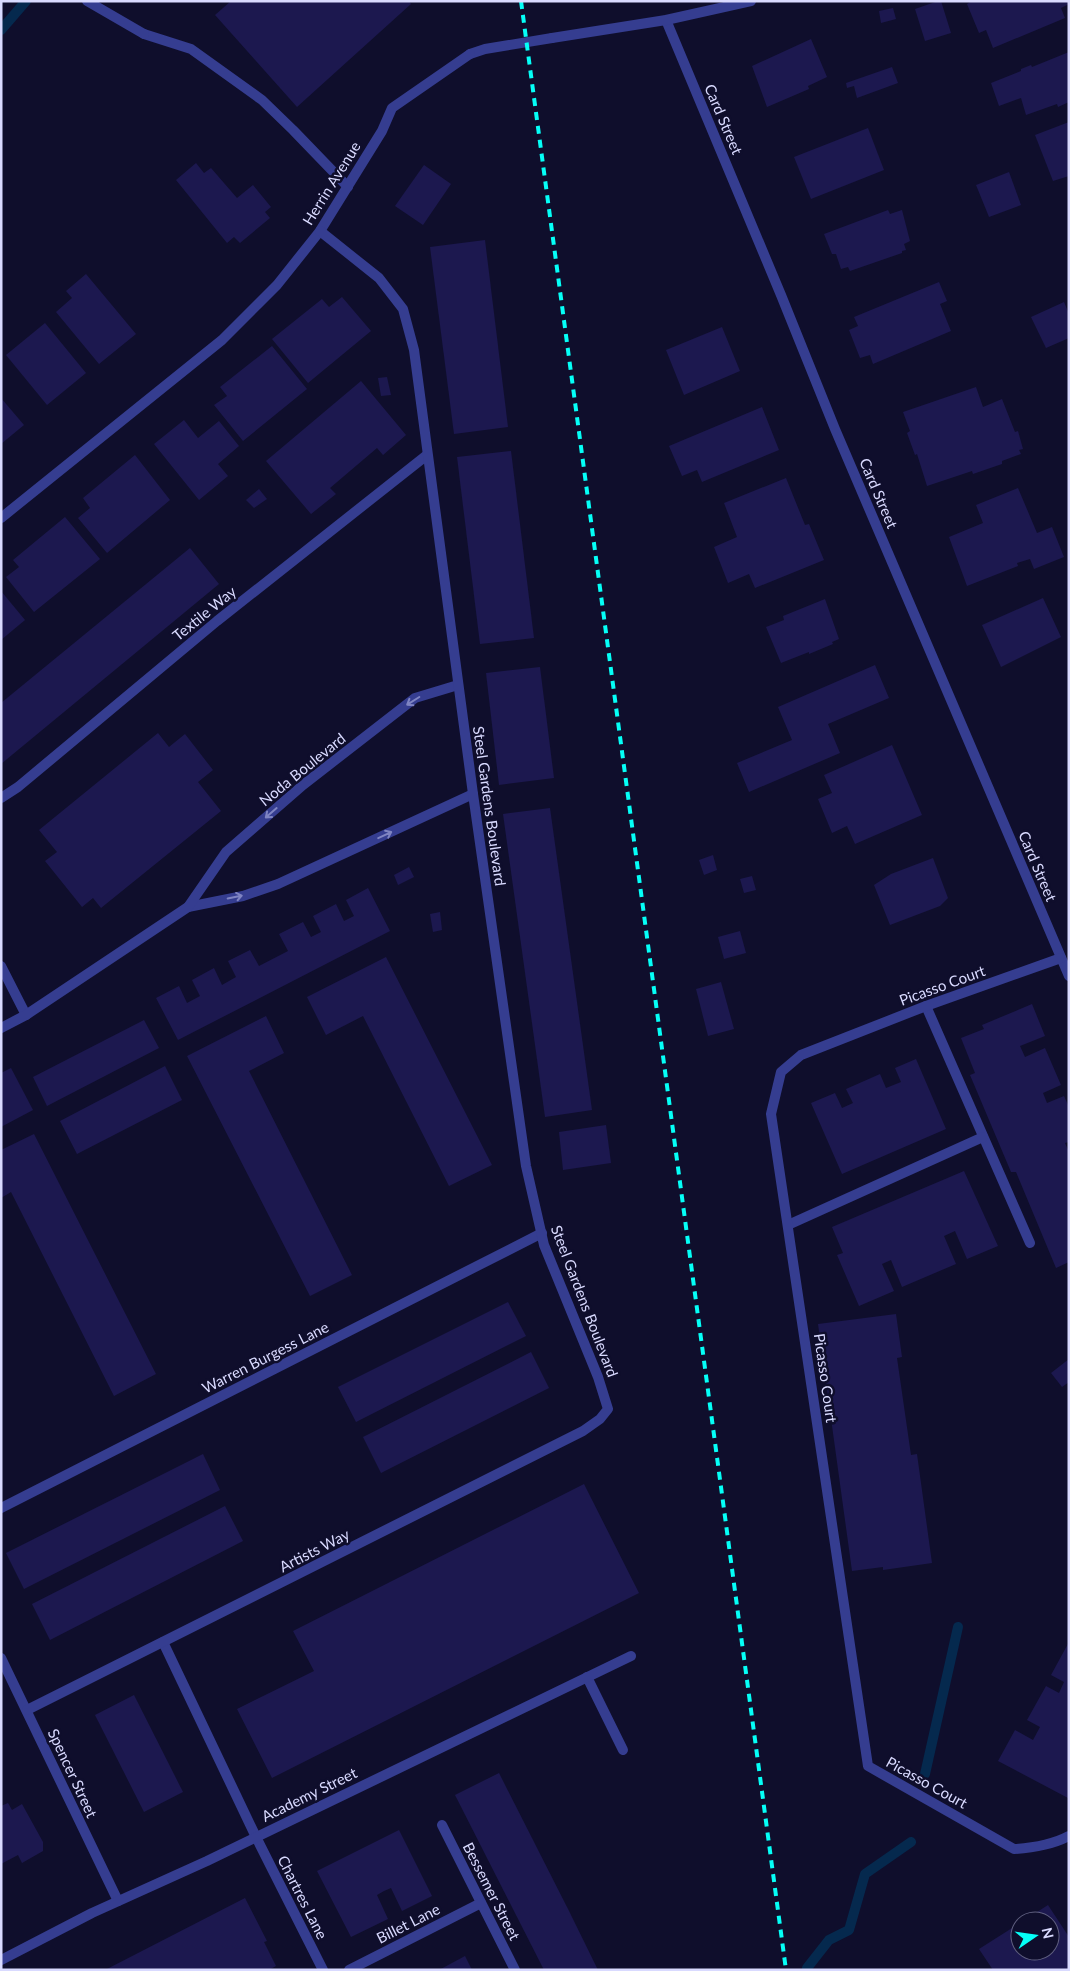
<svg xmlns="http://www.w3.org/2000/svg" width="1070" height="1971" viewBox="0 0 1070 1971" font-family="Lato,sans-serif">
  <rect width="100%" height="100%" fill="#0f0e2c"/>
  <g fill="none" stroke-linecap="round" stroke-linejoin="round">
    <g stroke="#05294e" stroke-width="10">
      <polyline points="1,30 26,1"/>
      <polyline points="925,1774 958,1627"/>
      <polyline points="807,1968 829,1940 849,1930 865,1874 911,1842"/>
    </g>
  </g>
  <g fill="#1c184f">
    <polygon points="231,1 409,1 411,4 297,107 215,15"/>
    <polygon points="938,1 941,1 951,33 925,41 915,9"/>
    <polygon points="972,1 1069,1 1069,4 1061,8 1065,18 993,48 986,30 979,33 967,4"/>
    <polygon points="893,8 896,19 881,23 879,11"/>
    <polygon points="811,39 827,77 808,86 809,89 767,107 752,66"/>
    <polygon points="1069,52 1069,102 1058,107 1057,104 1026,115 1021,98 999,106 991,83 1021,71 1021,69 1031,65 1032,67"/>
    <polygon points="892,67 898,83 857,98 854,86 847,88 846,83"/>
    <polygon points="1069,122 1069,176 1053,181 1035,135"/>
    <polygon points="868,128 884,170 811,199 794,157"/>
    <polygon points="196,163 204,173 211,168 237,198 253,185 271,207 265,212 270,218 240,243 234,237 227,243 176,180"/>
    <polygon points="424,165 451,184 423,225 395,206"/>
    <polygon points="1009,172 1021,205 989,217 976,185"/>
    <polygon points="888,210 890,214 902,210 910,241 904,244 906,250 902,251 902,253 850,271 848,267 841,269 836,254 832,254 824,234"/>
    <polygon points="485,240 508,427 454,434 430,247"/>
    <polygon points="86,274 136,334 99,364 56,312 72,298 66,291"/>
    <polygon points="939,282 947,301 940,304 951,331 873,364 870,355 860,358 849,330 858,326 854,317"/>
    <polygon points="342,297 371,331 308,383 272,339 322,299 329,307"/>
    <polygon points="1064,302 1069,314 1069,338 1046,348 1031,317"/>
    <polygon points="45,323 86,373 47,405 6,355"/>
    <polygon points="722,327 740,371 684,395 666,350"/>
    <polygon points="272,346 307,389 243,441 214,405 227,396 220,387"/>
    <polygon points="387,377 391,395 381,396 378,378"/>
    <polygon points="361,381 406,435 383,455 377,448 330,488 336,494 311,514 266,461"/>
    <polygon points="976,387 983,407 1002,399 1015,432 1018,431 1023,449 1019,450 1021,454 1002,461 1002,464 973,474 972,471 927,486 917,454 915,455 907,433 910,431 903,412"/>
    <polygon points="1,398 24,425 1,444"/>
    <polygon points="762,407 779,450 702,482 697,470 682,476 669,446"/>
    <polygon points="184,420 198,438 219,421 239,446 218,464 228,476 199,500 154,444"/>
    <polygon points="511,451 534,638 480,644 457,457"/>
    <polygon points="135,455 170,500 107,553 78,518 90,508 83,498"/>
    <polygon points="786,478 805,525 809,524 824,560 755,588 749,574 728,583 714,547 737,537 724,503"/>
    <polygon points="1018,488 1037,533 1052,527 1064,557 1034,569 1030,559 1017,563 1018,566 967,586 949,537 983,523 976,505"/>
    <polygon points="259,489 267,499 254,508 246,500"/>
    <polygon points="65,517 100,559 34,612 6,577 19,567 13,560"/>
    <polygon points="190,548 219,584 1,764 1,703"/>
    <polygon points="1,591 25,620 1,640"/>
    <polygon points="1043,598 1061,637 1001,667 982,625"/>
    <polygon points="825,599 839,639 832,642 833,644 809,654 809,652 781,663 766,627 784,620 783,616"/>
    <polygon points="875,665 889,698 828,724 840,753 749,792 737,763 792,740 778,707"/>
    <polygon points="540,667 554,778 499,785 486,673"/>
    <polygon points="158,733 169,747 185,734 213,770 198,782 221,811 101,908 93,898 82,907 45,861 57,852 39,830"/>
    <polygon points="892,745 922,815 855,844 847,826 832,833 818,799 832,793 824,775"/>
    <polygon points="550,808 592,1110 545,1117 503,814"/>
    <polygon points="713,855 717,870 704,875 699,860"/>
    <polygon points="933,858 948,898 940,906 890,925 874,885 891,874"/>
    <polygon points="409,867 414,877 398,885 394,875"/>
    <polygon points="752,876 756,890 744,893 740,879"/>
    <polygon points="368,888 390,931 178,1040 156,998 179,986 187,1003 200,996 192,980 214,968 222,985 236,977 228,961 250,950 259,966 288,951 279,934 303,922 311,937 321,932 313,916 336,904 344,921 354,916 346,900"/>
    <polygon points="440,912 442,930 433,932 430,914"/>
    <polygon points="740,931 746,953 724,959 718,937"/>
    <polygon points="386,957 492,1165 449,1186 363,1016 326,1035 307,997"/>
    <polygon points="721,982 734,1029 708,1036 696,989"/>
    <polygon points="1032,1004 1045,1036 1020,1046 1025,1057 1045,1048 1061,1085 1043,1093 1047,1103 1064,1096 1069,1107 1069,1142 1065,1143 1069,1152 1069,1262 1056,1268 1016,1172 1011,1172 970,1075 975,1073 961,1038 984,1029 982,1025"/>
    <polygon points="266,1016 284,1053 249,1071 352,1275 310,1296 187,1056"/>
    <polygon points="144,1020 159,1048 47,1106 33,1077"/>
    <polygon points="916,1059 946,1129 842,1174 811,1103 835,1093 842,1108 853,1103 846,1089 880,1074 886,1088 901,1082 895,1068"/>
    <polygon points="165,1066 182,1100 77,1154 60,1121"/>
    <polygon points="11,1068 33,1110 1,1127 1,1073"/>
    <polygon points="606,1125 611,1163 563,1170 559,1132"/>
    <polygon points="34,1134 156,1374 114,1396 11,1192 1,1198 1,1150"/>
    <polygon points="964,1171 998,1246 967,1259 955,1231 944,1236 956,1264 902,1287 891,1260 882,1264 894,1291 859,1306 837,1255 843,1253 832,1227"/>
    <polygon points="508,1302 526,1336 356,1422 338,1387"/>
    <polygon points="896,1314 902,1357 897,1358 911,1455 917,1454 932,1563 883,1570 883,1567 852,1571 818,1324"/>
    <polygon points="531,1352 549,1388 381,1473 363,1437"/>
    <polygon points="1069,1359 1069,1382 1062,1387 1051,1373"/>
    <polygon points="203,1454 220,1490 24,1589 6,1553"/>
    <polygon points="584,1484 639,1593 272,1778 237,1709 314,1671 293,1631"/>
    <polygon points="225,1506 243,1541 50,1640 32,1604"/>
    <polygon points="1069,1642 1069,1796 1068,1798 998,1761 1015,1730 1033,1740 1040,1727 1027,1720 1046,1686 1059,1693 1064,1682 1051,1675"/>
    <polygon points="134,1695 183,1792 144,1812 95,1715"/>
    <polygon points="499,1773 569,1911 598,1970 544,1970 455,1795"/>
    <polygon points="8,1803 12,1810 22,1804 43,1842 43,1851 22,1863 18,1855 1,1864 1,1806"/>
    <polygon points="399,1830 432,1896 402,1911 391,1888 384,1891 377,1895 388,1919 351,1937 317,1871"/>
    <polygon points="245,1898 267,1941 264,1942 276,1966 269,1970 105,1970"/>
    <polygon points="1048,1905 1069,1937 1069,1970 993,1970 979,1949 1020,1923 1020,1951 1050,1951 1050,1921 1023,1921"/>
    <polygon points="465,1956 472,1970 439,1970"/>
  </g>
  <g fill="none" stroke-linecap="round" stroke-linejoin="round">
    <g stroke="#353d90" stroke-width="10">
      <polyline points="144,34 191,49 262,100 293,130 348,187"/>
      <polyline points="926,1006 1030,1243"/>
      <polyline points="788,1225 983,1137"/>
      <polyline points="163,1642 256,1837 323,1970"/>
      <polyline points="442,1825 515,1970"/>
      <polyline points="349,1970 481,1903"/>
    </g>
    <polyline stroke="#353d90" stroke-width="10" points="470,54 485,49 552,38"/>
    <g stroke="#353d90" stroke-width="10">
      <polyline points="87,1 144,34"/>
      <polyline points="666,20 781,295 835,429 1069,976"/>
      <polyline points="552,38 666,20 751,1"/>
      <polyline points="1,518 222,340 277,285 320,231 382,131 392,108 470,54"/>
      <polyline points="1,798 18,787 217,621 427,455"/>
      <polyline points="188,907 243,896 278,884 473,794"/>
      <path d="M1061,958L926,1006L801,1055L781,1072L771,1114L868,1766L1014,1849C1033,1848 1052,1845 1069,1836"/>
      <polyline points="1,966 26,1015"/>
      <polyline points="1,1028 26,1015 188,907 226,852 303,785 415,698 458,685"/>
      <polyline points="1,1508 542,1233"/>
      <polyline points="1,1658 118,1901"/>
      <polyline points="587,1677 623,1750"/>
      <polyline points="27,1710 583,1431 600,1419 608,1409 598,1377 544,1245 526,1166 473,794 414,350 403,309 379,278 320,231"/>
      <polyline points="1,1960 92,1913 207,1861 631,1656"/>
    </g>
    <polyline stroke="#05fff7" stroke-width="4" stroke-dasharray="8 6" stroke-linecap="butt" points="521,1 786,1970"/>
  </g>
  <defs><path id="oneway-shaft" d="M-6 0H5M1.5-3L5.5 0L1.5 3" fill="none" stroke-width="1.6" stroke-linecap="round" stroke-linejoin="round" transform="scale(1.25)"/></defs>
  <g stroke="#7f84c2">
    <use href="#oneway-shaft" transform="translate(413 701) rotate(148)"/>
    <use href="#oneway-shaft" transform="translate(271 813) rotate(139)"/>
    <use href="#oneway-shaft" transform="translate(385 835) rotate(-25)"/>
    <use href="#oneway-shaft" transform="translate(235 897) rotate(-12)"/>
  </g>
  <g text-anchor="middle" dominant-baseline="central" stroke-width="5" stroke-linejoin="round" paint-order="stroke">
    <g font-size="15" fill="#d9daff" stroke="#0f0e2c">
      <text transform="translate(724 119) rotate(67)">Card Street</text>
      <text transform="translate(331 183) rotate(-58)">Herrin Avenue</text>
      <text transform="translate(879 493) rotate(67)">Card Street</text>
      <text transform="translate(204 613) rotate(-39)">Textile Way</text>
      <text transform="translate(302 769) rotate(-39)">Noda Boulevard</text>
      <text transform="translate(490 806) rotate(82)">Steel Gardens Boulevard</text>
      <text transform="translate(1038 866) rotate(67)">Card Street</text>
      <text transform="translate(942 985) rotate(-20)">Picasso Court</text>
      <text transform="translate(585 1301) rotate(69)">Steel Gardens Boulevard</text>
      <text transform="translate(265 1357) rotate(-27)">Warren Burgess Lane</text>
      <text transform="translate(826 1378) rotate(82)">Picasso Court</text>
      <text transform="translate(314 1550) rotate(-27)">Artists Way</text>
      <text transform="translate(73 1773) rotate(65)">Spencer Street</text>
      <text transform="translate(927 1782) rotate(29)">Picasso Court</text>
      <text transform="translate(309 1794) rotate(-26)">Academy Street</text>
      <text transform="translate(492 1891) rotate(63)">Bessemer Street</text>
      <text transform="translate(303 1897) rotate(63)">Chartres Lane</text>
      <text transform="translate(408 1923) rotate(-27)">Billet Lane</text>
    </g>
  </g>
  <rect width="1070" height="1971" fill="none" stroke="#d9daff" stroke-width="5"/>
  <g transform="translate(1035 1936) rotate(77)"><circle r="24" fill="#0f0e2c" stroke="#606080"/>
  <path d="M0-4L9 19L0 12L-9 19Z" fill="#05fff7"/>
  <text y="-8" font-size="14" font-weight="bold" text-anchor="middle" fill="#d9daff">N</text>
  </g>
</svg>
